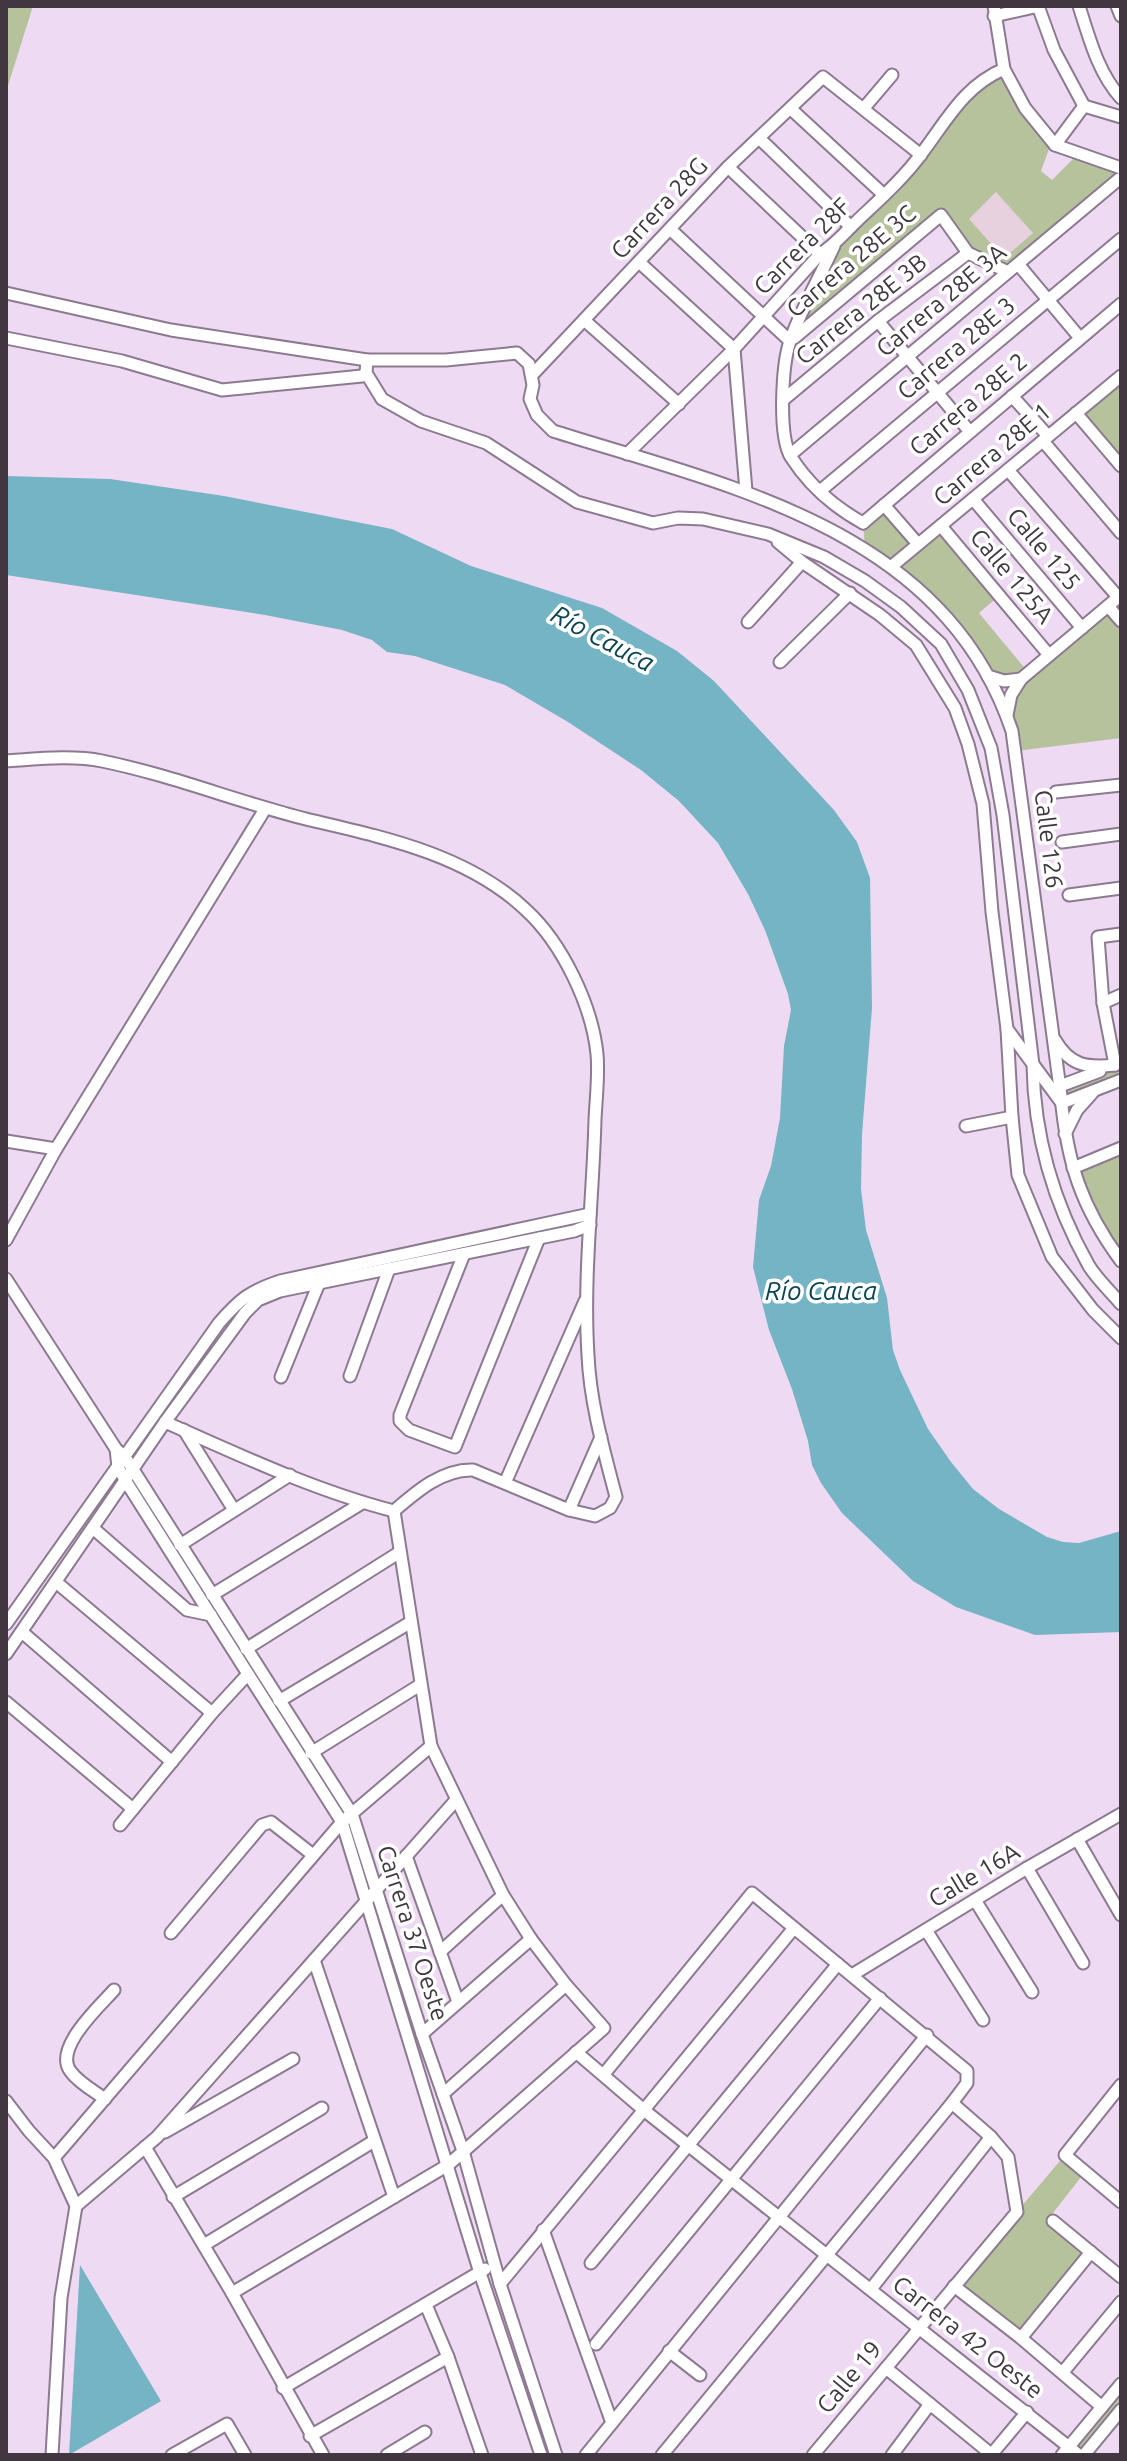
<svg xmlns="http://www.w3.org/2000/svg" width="1127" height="2461" viewBox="0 0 1127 2461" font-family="Ubuntu,sans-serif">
  <rect width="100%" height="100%" fill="#efdaf3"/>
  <polygon fill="#e7d1de" points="997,192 1033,233 1003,259 968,219"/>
  <g fill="#b6c29c" fill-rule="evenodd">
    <polygon points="6,6 33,6 6,92"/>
    <path d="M1004,69L1052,141L1041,171L1052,180L1078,154L1121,168V180L1008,272L968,253L941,216L790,341L835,246L884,195L945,117ZM996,192L1033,233L1004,258L969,219Z"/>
    <polygon points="1121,376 1121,466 1076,413"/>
    <polygon points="884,505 918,544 941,526 1000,595 979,613 1028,672 1108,606 1121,621 1121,738 1015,751 1007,716 1015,686 996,679 933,602 865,547 863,523"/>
    <polygon points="1121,1063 1121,1080 1062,1103 1060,1086"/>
    <polygon points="1121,1148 1121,1261 1073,1168"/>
    <polygon points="1065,2155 1085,2172 1049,2218 1091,2252 1021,2338 954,2286"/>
    <polygon points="1121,2384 1121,2410 1084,2455 1062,2455"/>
  </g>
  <g fill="#74b4c4">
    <polygon points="6,476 110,479 224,496 392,529 471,566 602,608 677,651 714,681 834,810 857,842 870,878 872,1008 862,1134 861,1189 866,1230 887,1298 893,1350 900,1370 928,1429 951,1462 973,1489 999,1509 1047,1537 1063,1542 1079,1543 1121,1531 1121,1632 1035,1635 956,1607 913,1581 842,1513 821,1483 812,1465 808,1441 792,1389 769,1330 753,1267 759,1200 771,1166 780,1118 784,1046 791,1010 788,994 765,930 748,894 718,843 679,801 641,770 568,722 505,685 415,656 387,652 372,640 342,630 265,615 6,575"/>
    <polygon points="80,2265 161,2401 69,2455"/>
  </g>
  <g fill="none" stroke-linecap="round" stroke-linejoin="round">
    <g stroke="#8c7a90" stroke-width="15">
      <g id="minor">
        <polyline points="994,6 1004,69 1025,108 1055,145 1121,168"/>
        <polyline points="1038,6 1054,50 1084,106"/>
        <path d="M1079,6C1089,37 1098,73 1121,98"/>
        <polyline points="1117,6 1121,16"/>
        <polyline points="994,16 1039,6"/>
        <polyline points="1084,106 1121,117"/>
        <polyline points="864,108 892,75"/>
        <polyline points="791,109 884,195"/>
        <polyline points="760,139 851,227"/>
        <polyline points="1055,145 1084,106"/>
        <polyline points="728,167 820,254"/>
        <polyline points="670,229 790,341"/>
        <path d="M834,246C820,277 801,309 790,341C782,365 778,436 791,457C809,485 834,507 863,523"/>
        <polyline points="639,262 734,349 746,491"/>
        <polyline points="1018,264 1080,338"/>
        <path d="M6,293L171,330L367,360H446L517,353L529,364L533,385L530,399L537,415L553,431C731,487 944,529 1012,731L1061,1096C1067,1162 1081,1207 1121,1261"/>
        <polyline points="584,320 679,404"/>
        <polyline points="878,321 970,432"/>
        <polyline points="6,338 122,361 222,390 362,376 366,373"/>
        <polyline points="794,338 941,215 968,253 1008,272"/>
        <path d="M367,360L366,373L382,399L421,421L486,443L577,502L653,523L678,518L703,519L768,534L824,557L865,581L901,607L941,644L968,690L991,748L1003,815L1033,1065C1034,1135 1054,1204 1089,1266C1097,1279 1111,1292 1121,1304"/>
        <polyline points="532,375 728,167 823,77 921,155"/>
        <polyline points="1012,396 1048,436"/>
        <polyline points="783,400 878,321 968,253"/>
        <polyline points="1076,413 1121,466"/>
        <polyline points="1043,441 1121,533"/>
        <path d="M627,454L734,349L820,254C835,245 844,233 857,221C879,200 904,178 922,153C947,120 964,86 1004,69"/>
        <polyline points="790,455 1119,179"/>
        <polyline points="1008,470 1118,597"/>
        <polyline points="820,491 1121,239"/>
        <polyline points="973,499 1082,628"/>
        <polyline points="884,505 918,544"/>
        <polyline points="863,523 1121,304"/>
        <polyline points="941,526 1049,655"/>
        <polyline points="778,542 802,562 880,615 916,645 955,708 968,744 983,804 992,912 1007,1029 1012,1117 1018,1175 1052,1257 1093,1310 1121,1338"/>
        <polyline points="892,566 1121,376"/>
        <polyline points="1108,606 1121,621"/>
        <polyline points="748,622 802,562"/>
        <polyline points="780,662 850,593"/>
        <polyline points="988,676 1004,681 1021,679"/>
        <polyline points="1007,715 1011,695 1021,679 1121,595"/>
        <path d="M6,761C37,759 72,755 102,761C171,775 238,802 306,819C382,837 467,854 526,910C562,943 592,1005 597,1054C599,1075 596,1098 595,1120C593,1198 583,1276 588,1355C590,1403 604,1451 616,1497L610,1508L595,1516L569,1510L473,1470C442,1469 416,1492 394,1511"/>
        <polyline points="1056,792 1121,785"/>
        <polyline points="1062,842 1121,834"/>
        <polyline points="1069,895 1121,888"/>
        <polyline points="1103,1003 1121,995"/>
        <polyline points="1007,1029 1061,1102"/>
        <path d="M1055,1040C1070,1066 1087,1068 1115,1065"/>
        <polyline points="1115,1065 1103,1003 1098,937 1121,934"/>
        <polyline points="1060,1086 1100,1071"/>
        <polyline points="1062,1103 1121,1080"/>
        <polyline points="966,1126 1012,1117"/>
        <polyline points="1065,1134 1077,1110 1093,1092"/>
        <polyline points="6,1141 56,1149"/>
        <polyline points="1073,1168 1121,1148"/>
        <polyline points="6,1240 56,1149 265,809"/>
        <polyline points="464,1254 400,1415 400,1421 409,1430 455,1447 539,1238"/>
        <polyline points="6,1279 116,1449 125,1457 352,1814 422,2034 463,2151 500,2284 556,2455"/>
        <polyline points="350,1376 389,1269"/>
        <polyline points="281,1377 319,1283"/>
        <path d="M165,1422C239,1455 316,1491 394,1511"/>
        <polyline points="184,1430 234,1510"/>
        <polyline points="116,1449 118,1467 125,1480 342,1822 480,2273 541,2455"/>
        <polyline points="505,1483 585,1301"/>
        <polyline points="569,1510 601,1437"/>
        <polyline points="94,1529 187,1610 211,1615"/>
        <polyline points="180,1545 290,1475"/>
        <polyline points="56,1582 212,1713"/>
        <polyline points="212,1595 362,1503"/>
        <path d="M6,1624L219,1323C240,1299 250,1291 280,1281L590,1214"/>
        <polyline points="22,1632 172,1762"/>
        <polyline points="246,1649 400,1552"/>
        <polyline points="6,1654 165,1422 245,1313 258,1300 280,1291 574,1231 590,1225"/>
        <polyline points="279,1701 411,1622"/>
        <polyline points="6,1702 133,1809"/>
        <polyline points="311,1753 420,1685"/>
        <polyline points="120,1825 212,1713 248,1674"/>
        <polyline points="1077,1839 1121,1915"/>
        <polyline points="406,1856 458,2002"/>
        <polyline points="1027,1868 1083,1963"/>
        <polyline points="975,1900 1032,1992"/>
        <polyline points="926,1930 983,2020"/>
        <polyline points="171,1933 262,1825 271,1822 313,1855"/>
        <polyline points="440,1952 503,1895"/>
        <polyline points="314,1960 394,2197"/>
        <polyline points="852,1975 1027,1868 1121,1814"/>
        <polyline points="422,2034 531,1939"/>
        <polyline points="576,2052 645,2111 1079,2455"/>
        <polyline points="604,2074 752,1893 967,2071 967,2083 952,2103 662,2455"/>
        <polyline points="1121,2085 1065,2155 1121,2202"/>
        <polyline points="443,2094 566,1985"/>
        <path d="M105,2099C94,2091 79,2083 71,2072C52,2049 100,2006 114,1990"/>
        <polyline points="6,2101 29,2131 54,2158 76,2206 61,2298 52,2455"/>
        <polyline points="165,2132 293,2059"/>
        <polyline points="145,2147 232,2293 323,2455"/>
        <polyline points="54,2158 342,1822 431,1746"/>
        <polyline points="173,2197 322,2108"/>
        <polyline points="76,2206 157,2137 456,1800"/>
        <polyline points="1053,2221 1121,2277"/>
        <polyline points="543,2230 612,2423"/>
        <polyline points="204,2245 374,2141"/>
        <polyline points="591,2263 838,1964"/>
        <polyline points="500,2284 794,1928"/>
        <polyline points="954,2286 1021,2338 1102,2407"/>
        <polyline points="871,2289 991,2137"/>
        <polyline points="232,2293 448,2165 604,2028 566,1985 531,1939 503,1895 431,1746 394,1511"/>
        <polyline points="426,2305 448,2357 482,2455"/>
        <polyline points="1021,2338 1091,2252"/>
        <polyline points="596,2344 880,1998"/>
        <polyline points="669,2351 700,2375"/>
        <polyline points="886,2368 991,2454"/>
        <polyline points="1063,2372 1121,2302"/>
        <polyline points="283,2388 485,2269"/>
        <polyline points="310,2436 448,2357"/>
        <polyline points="172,2455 227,2424 245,2455"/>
        <polyline points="387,2455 425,2432"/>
        <polyline points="586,2455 927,2035"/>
        <polyline points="813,2455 1017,2212 1008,2157 991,2137 952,2103"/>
        <polyline points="892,2455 930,2404"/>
        <polyline points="991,2455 1027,2412"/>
        <polyline points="1062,2455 1121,2384"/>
        <polyline points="1084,2455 1121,2410"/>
      </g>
    </g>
    <use href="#minor" stroke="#fff" stroke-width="11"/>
  </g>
  <g text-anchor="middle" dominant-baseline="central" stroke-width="7" stroke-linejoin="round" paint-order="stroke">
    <g font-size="24" fill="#403741" stroke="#fff">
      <text transform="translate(659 208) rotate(-47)">Carrera 28G</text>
      <text transform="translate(802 246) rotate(-45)">Carrera 28F</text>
      <text transform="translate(851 261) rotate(-40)">Carrera 28E 3C</text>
      <text transform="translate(941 300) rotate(-40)">Carrera 28E 3A</text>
      <text transform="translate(861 309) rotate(-39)">Carrera 28E 3B</text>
      <text transform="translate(956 348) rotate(-40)">Carrera 28E 3</text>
      <text transform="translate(968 404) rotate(-40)">Carrera 28E 2</text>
      <text transform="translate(992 454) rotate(-40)">Carrera 28E 1</text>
      <text transform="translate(1044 549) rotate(50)">Calle 125</text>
      <text transform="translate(1012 576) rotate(50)">Calle 125A</text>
      <text transform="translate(1049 839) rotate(83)">Calle 126</text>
      <text transform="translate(974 1875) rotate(-31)">Calle 16A</text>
      <text transform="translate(413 1933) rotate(72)">Carrera 37 Oeste</text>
      <text transform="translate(968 2337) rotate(38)">Carrera 42 Oeste</text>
      <text transform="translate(849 2377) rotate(-50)">Calle 19</text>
    </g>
    <g font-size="26" font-style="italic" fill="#0a4551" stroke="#fff">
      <text transform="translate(603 638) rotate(28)">Río Cauca</text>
      <text x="821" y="1290">Río Cauca</text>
    </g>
  </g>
  <rect width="1127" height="2461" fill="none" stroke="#403741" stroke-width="16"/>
</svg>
